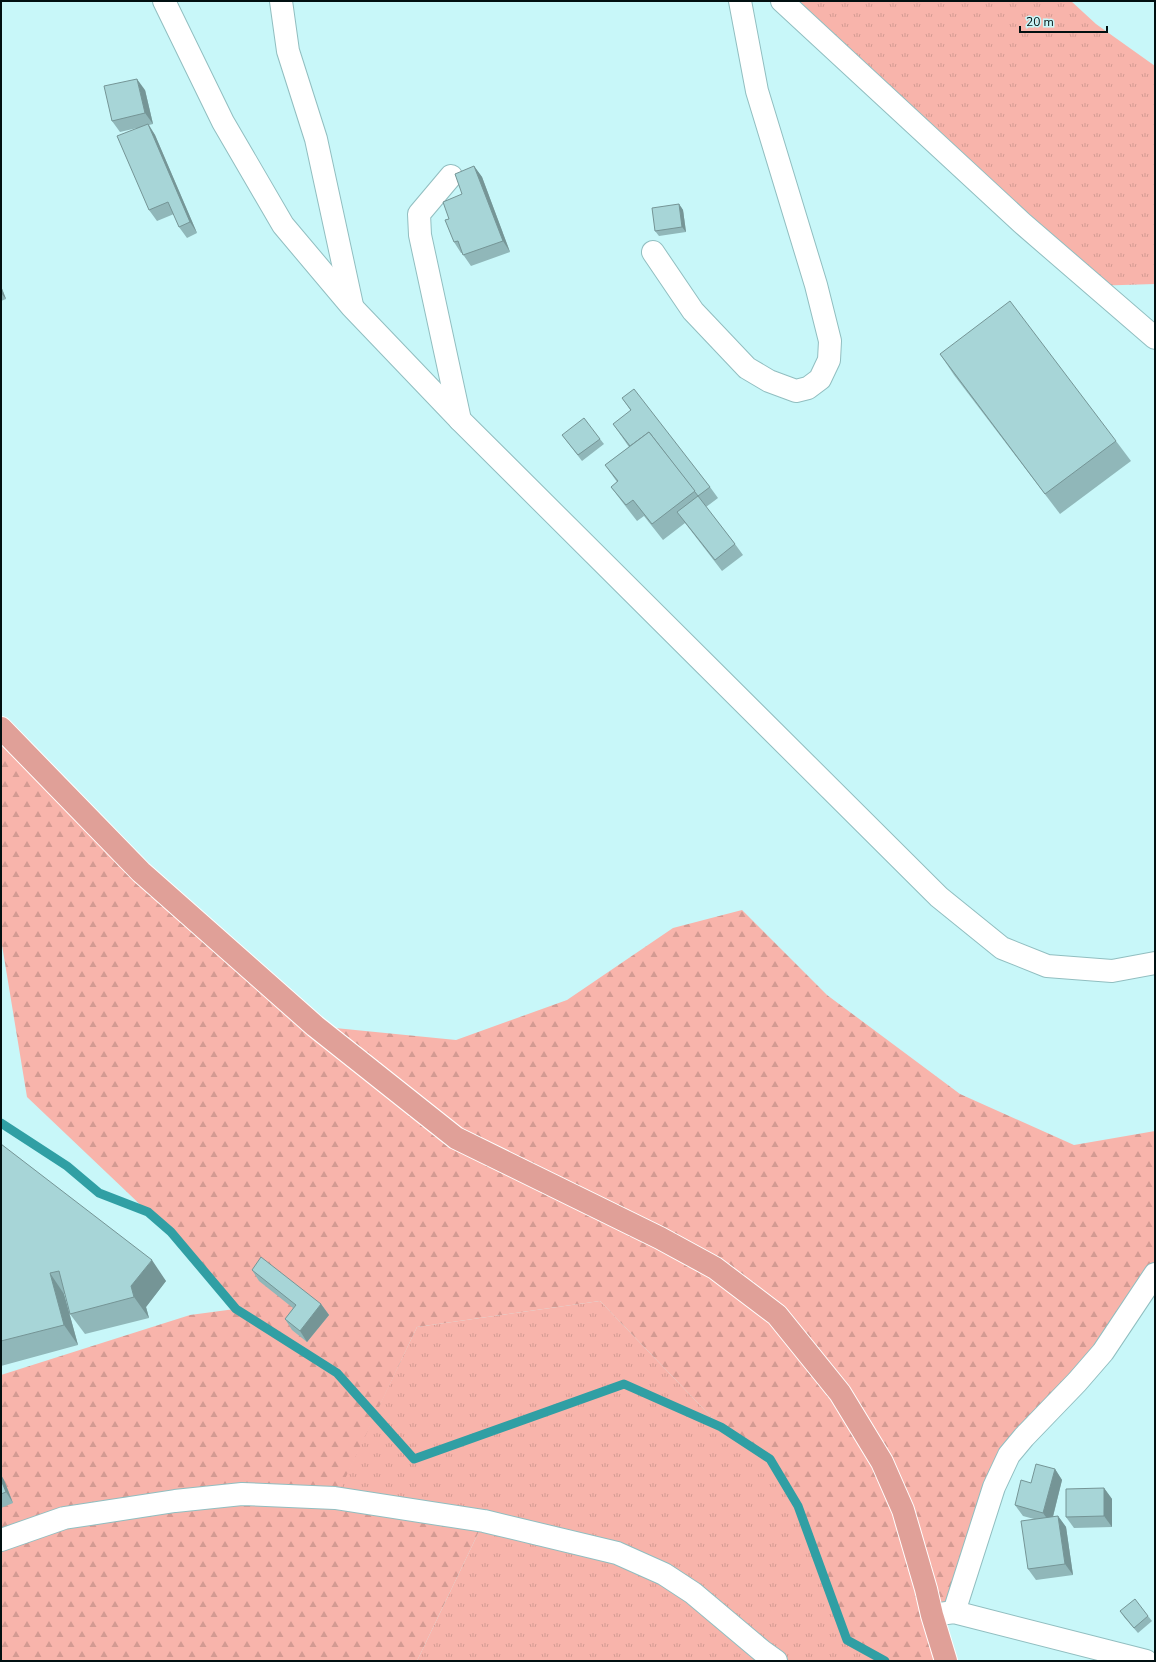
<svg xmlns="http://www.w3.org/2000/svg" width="1156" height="1662" viewBox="0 0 1156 1662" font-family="'Nunito Sans',sans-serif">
  <defs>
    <pattern id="grass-tufts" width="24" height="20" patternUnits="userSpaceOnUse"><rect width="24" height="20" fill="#f8b4ab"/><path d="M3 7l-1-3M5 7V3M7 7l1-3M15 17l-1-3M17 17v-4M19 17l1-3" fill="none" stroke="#d39a92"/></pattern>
    <pattern id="forest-firs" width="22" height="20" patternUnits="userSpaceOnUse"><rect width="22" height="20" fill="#f8b4ab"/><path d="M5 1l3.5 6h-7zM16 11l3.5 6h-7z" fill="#d39a92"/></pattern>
  </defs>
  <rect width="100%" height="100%" fill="#c8f7f9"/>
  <g fill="url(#grass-tufts)">
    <polygon points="769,1 1071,1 1096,24 1155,66 1155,284 1090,286 1013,220"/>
    <polygon points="600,1301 721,1427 770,1459 798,1506 847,1640 885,1661 417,1661 484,1521 335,1498 417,1327"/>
  </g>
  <polygon fill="url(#forest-firs)" points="1,728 315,1026 456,1040 567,1000 673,928 742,910 827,995 960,1094 1074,1145 1155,1131 1155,1274 1024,1437 954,1612 932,1615 936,1661 885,1661 847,1640 798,1506 770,1459 721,1427 600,1301 417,1327 336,1498 484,1521 417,1661 1,1661 1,1375 190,1315 235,1309 171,1232 148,1212 27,1097 1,939"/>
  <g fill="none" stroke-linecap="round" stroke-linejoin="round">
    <polyline stroke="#309fa4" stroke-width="9" points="1,1123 67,1166 99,1193 148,1212 171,1232 236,1309 337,1373 414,1459 624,1384 721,1427 770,1459 798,1506 847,1640 885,1661"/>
    <g stroke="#91bec0" stroke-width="24">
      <g id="minor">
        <polyline points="164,1 223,122 283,225 352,307 460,420 939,897 1002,948 1047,966 1112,971 1155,963"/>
        <polyline points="281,1 288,51 316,139 352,305"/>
        <polyline points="782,1 1022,223 1155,338"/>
        <polyline points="451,176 419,214 420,235 460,420"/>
        <polyline points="653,252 693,311 747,368 769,381 796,391 808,388 820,379 829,360 830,341 816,285 757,91 740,1"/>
        <polyline points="1,1540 64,1518 175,1501 242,1494 335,1498 484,1521 617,1553 664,1574 693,1593 762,1651 776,1661"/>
        <polyline points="954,1612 994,1487 1009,1455 1024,1437 1077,1382 1103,1352 1155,1274"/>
        <polyline points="940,1614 954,1612 1146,1661"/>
      </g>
    </g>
    <g stroke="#fff" stroke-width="24">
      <polyline id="trunk" points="1,728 141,872 315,1026 456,1138 660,1238 715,1268 777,1315 840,1393 882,1462 903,1510 926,1589 932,1615 946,1661"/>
    </g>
    <use href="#minor" stroke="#fff" stroke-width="22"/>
    <use href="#trunk" stroke="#e0a098" stroke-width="22"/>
  </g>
  <g fill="#90b7b9">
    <polygon points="145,90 153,124 149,125 155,135 197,233 187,238 179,227 174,214 157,221 149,210 137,128 120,132 112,121"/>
    <polygon points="474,166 482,177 510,252 471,266 462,253 461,253 454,242 449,219 462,194"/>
    <polygon points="679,204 683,210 686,232 659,236 655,231"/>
    <polygon points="1,286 6,299 1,301"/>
    <polygon points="940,354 1116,441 1131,461 1060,514 954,375"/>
    <polygon points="622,398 710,487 718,498 706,507 735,544 743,555 722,571 685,523 663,540 644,516 637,521 623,503 611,487 617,482 605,465 629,447 613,424 631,411"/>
    <polygon points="562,435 600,439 604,444 582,461"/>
    <polygon points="1,1144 166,1281 146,1307 149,1318 85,1334 70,1314 65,1294 64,1294 78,1345 1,1366"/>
    <polygon points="252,1270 321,1304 329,1315 307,1342 292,1330 285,1319 293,1308 259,1281"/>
    <polygon points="1055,1469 1062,1480 1053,1517 1058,1516 1066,1527 1073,1575 1036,1580 1028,1569 1034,1519 1023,1516 1015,1505 1031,1483"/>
    <polygon points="1,1475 4,1480 13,1503 1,1508"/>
    <polygon points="1104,1488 1112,1499 1112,1527 1074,1528 1066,1517"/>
    <polygon points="1120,1611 1148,1616 1152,1621 1138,1633 1124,1617"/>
  </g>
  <g fill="#759596">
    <polygon points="137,79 145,90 153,124 145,113"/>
    <polygon points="148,124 155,135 197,233 190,222"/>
    <polygon points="474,166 482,177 510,252 503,241"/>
    <polygon points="679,204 683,210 686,232 682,227"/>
    <polygon points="1,286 6,299 1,293"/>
    <polygon points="152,1260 166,1281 146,1307 149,1318 134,1297 131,1286"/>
    <polygon points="50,1273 64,1294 78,1345 64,1325"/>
    <polygon points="321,1304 329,1315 307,1342 300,1331"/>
    <polygon points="1055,1469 1062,1480 1051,1524 1043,1513"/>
    <polygon points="1,1475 4,1480 13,1503 6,1492 1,1480"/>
    <polygon points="1104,1488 1112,1499 1112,1527 1104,1516"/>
    <polygon points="1058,1516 1066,1527 1073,1575 1065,1564"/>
  </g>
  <g fill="#a7d5d7" stroke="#759596">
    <polygon points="137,79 145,113 112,121 104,86"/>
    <polygon points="148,124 190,222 179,227 168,202 149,210 117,136"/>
    <polygon points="474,166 503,241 463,255 458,241 454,242 445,220 449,219 443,202 462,194 455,174"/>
    <polygon points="679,204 682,227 655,231 652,208"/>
    <polygon points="1010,301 1116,441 1045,494 940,354"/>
    <polygon points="634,389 710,487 698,496 649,432 630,446 613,424 631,410 622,398"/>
    <polygon points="584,418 600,439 578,455 562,435"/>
    <polygon points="649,432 695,491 652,524 633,500 626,505 611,487 618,481 605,465"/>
    <polygon points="698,496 735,544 715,560 677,512"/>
    <polygon points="1,1144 152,1260 131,1286 134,1297 70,1314 59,1271 50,1273 64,1325 1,1341"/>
    <polygon points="261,1257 321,1304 300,1331 285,1319 296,1305 252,1270"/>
    <polygon points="1036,1464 1055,1469 1043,1513 1015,1505 1021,1480 1031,1483"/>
    <polygon points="1,1480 6,1492 1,1494"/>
    <polygon points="1104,1488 1104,1516 1066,1517 1066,1489"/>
    <polygon points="1058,1516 1065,1564 1028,1569 1021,1521"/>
    <polygon points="1135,1599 1148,1616 1134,1628 1120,1611"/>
  </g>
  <rect width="1156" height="1662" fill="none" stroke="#011011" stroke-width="4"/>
  <path d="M1020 26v6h87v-6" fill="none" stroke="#011011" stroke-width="2"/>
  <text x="1026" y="26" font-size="12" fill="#011011" stroke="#c8f7f9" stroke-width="3" paint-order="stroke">20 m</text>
</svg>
